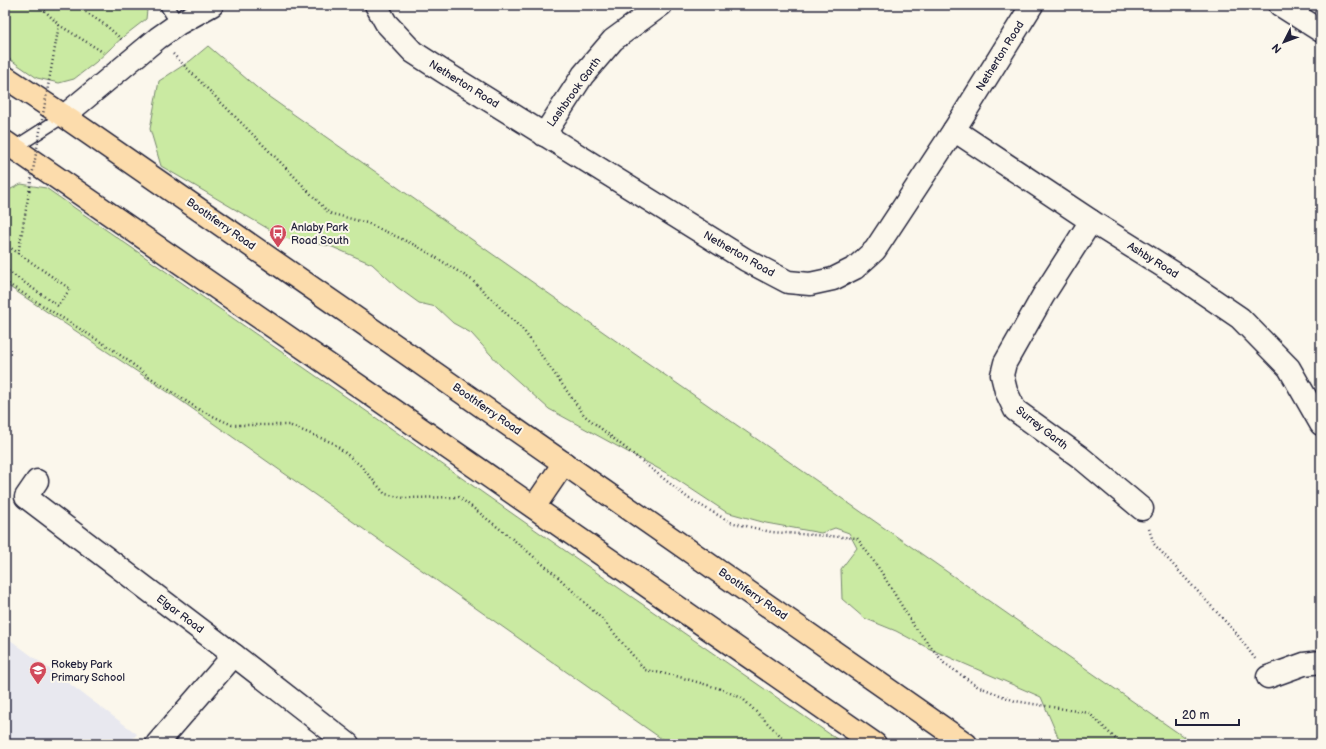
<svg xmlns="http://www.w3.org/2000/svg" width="1326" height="749" viewBox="0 0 1326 749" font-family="'Balsamiq Sans',sans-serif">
  <rect width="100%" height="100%" fill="#fbf7ec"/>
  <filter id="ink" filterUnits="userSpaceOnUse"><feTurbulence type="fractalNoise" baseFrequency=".025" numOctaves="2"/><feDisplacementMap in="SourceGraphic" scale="8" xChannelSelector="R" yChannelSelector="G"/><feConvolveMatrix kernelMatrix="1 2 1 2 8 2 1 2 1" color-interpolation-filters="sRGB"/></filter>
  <g filter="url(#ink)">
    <polygon fill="#e8e8ef" points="5,636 137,734 128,744 5,744"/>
    <g fill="#caeaa2" stroke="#76866e">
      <polygon points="5,5 141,5 147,10 146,19 124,36 96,62 74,79 59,83 37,78 5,56"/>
      <polygon points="208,46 262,92 609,336 1194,744 1061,744 1041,697 928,648 896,631 864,618 842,599 841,569 857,548 849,533 835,528 821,533 766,523 726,512 670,475 549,409 501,366 471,333 453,323 436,307 419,303 397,287 372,264 330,246 284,238 161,166 150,129 159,81 190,61"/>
      <polygon points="21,184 46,188 382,422 567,552 844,744 669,744 180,400 5,284 5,192"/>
    </g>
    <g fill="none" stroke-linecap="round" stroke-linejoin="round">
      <g stroke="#22223b" stroke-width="15">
        <g id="service">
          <polyline points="166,5 178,24"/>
          <polyline points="14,148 64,116"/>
        </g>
      </g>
      <g stroke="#22223b" stroke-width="25">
        <g id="minor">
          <polyline points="376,5 386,23 413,52 444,72 746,260 788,282 810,284 833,279 855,268 875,250 954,130 1032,5"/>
          <polyline points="1280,5 1321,31"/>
          <polyline points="64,116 158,38 178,24 212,5"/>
          <polyline points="954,130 1091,221 1174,273 1240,318 1289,368 1321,424"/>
          <polyline points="544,135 583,75 613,40 661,5"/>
          <polyline points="1091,221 1043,296 1005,363 1002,375 1006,391 1015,410 1080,457 1142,509"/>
          <polyline points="37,481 26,497 234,655 348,744"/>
          <polyline points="1268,677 1304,664 1321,662"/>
          <polyline points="157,744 234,655"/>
        </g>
      </g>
      <g stroke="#22223b" stroke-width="25">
        <g id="primary">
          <polyline points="5,77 64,116 380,335 966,744"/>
          <polyline points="5,142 330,366 875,744"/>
          <polyline points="534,507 564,463"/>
        </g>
      </g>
      <g stroke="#22223b" stroke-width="2.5" stroke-dasharray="1 3" stroke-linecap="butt">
        <polyline points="39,5 59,25 106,54"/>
        <polyline points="76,5 108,27 122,40"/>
        <polyline points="173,54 291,173 329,213 367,223 419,247 472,280 524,331 584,415 688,498 730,522 771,532 857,538 880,570 914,626 944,663 977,686 1015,701 1089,713 1121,744"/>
        <polyline points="5,244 70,289 58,306 5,269"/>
        <polyline points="5,282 112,349 151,378 198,409 232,425 289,425 333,443 360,465 385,494 404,498 459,497 509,536 557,576 604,621 645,670 676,676 718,688 742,698 789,744"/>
        <polyline points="1149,529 1154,544 1236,633 1256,660"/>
      </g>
      <use href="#service" stroke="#fbf7ec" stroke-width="12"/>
      <use href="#minor" stroke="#fbf7ec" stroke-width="22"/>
      <use href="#primary" stroke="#fcdcac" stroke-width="22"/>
      <polyline stroke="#22223b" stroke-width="2.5" stroke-dasharray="1 3" stroke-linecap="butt" points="18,254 59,25"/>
    </g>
  </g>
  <defs>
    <g id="bus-pin" transform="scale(0.9)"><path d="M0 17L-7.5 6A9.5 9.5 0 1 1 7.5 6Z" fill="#d1495b" stroke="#fbf7ec"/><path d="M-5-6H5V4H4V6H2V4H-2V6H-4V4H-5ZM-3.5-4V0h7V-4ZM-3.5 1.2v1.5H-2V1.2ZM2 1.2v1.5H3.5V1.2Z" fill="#fff"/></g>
    <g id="school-pin" transform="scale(0.9)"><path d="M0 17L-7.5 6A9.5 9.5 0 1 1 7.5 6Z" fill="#d1495b" stroke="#fbf7ec"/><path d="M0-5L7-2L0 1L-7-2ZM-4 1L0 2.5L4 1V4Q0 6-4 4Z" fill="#fff"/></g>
  </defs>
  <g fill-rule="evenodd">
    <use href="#bus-pin" x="278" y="233"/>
    <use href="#school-pin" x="38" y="670"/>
  </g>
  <g text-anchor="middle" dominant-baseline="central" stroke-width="4" stroke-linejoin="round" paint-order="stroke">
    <g font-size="11" fill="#22223b" stroke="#fbf7ec">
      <text transform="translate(1000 56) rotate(-58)">Netherton Road</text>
      <text transform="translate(464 84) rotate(32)">Netherton Road</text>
      <text transform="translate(574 92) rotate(-54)">Lashbrook Garth</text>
      <text transform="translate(221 224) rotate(35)">Boothferry Road</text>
      <text transform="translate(739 254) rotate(30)">Netherton Road</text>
      <text transform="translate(1153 260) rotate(32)">Ashby Road</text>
      <text transform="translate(487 409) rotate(35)">Boothferry Road</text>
      <text transform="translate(1042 428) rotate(38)">Surrey Garth</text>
      <text transform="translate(753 594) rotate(35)">Boothferry Road</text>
      <text transform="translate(180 614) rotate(37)">Elgar Road</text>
    </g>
    <g font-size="11" fill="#22223b" stroke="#fbf7ec" text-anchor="start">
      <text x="291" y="227">Anlaby Park<tspan x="291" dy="13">Road South</tspan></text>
      <text x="51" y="664">Rokeby Park<tspan x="51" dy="13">Primary School</tspan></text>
    </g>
  </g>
  <rect width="1326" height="749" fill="none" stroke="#fbf7ec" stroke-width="20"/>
  <rect x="10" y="10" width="1306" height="729" fill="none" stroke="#22223b" stroke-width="1.5" filter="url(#ink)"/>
  <g transform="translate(1284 42) rotate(228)" stroke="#fbf7ec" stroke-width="3" paint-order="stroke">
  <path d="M0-3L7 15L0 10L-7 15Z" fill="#22223b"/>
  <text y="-6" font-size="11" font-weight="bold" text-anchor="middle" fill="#22223b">N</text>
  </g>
  <path d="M1176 719v6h63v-6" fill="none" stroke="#22223b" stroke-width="2"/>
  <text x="1182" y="719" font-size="12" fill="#22223b" stroke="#fbf7ec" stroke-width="3" paint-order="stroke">20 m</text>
</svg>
